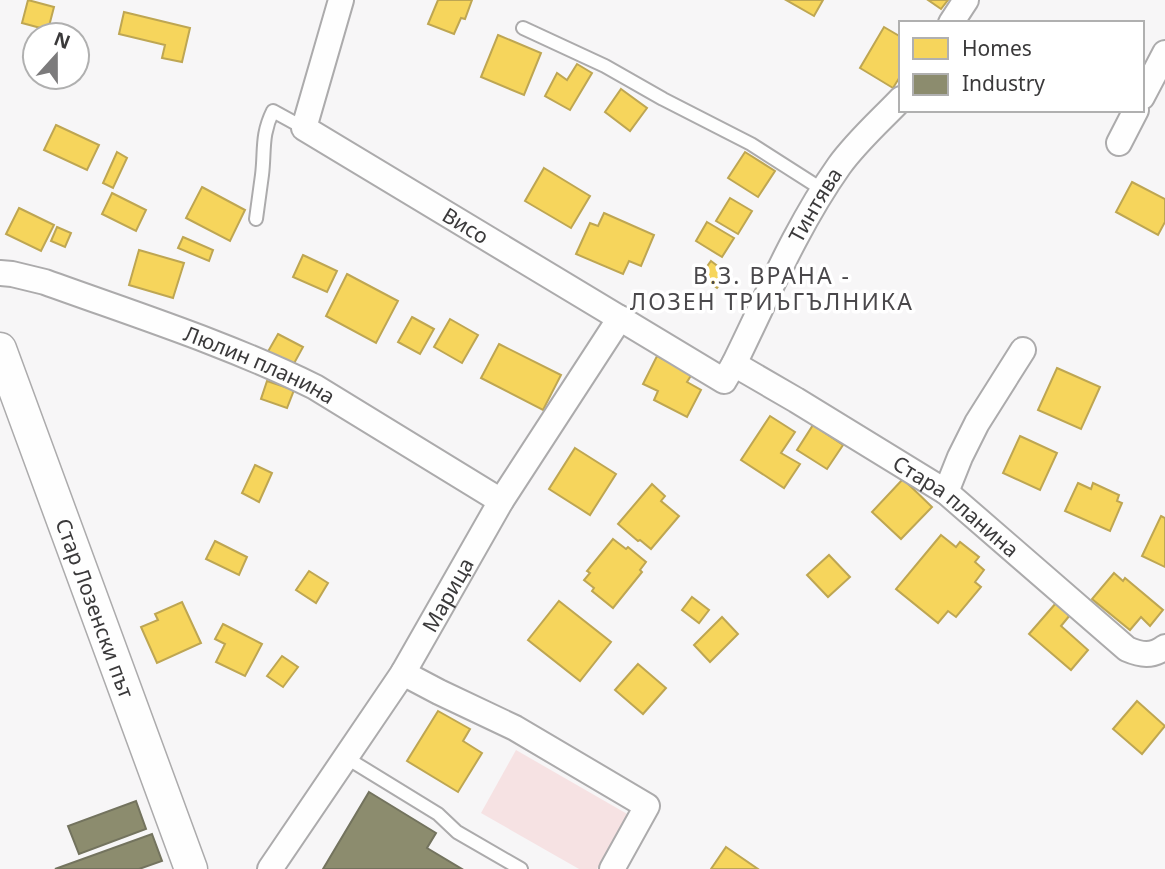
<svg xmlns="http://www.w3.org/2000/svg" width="1165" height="869" viewBox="0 0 1165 869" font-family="'Noto Sans',sans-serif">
  <rect width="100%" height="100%" fill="#f7f6f7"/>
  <polygon fill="#f6e2e3" points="516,750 629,815 597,869 579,869 481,813"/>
  <g fill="#f6d55c" stroke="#bea652" stroke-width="2">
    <polygon points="28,0 54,7 48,30 22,23"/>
    <polygon points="438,0 472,0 465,19 461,18 454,34 428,24"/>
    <polygon points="786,0 823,0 814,16"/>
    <polygon points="928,0 948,0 941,9"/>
    <polygon points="124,12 190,28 182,62 162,58 165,45 119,34"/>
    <polygon points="884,27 901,37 901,75 893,88 860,68"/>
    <polygon points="498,35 541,53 524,95 481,77"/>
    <polygon points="577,64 592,73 570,110 545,96 557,73 567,80"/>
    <polygon points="621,89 647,108 630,131 605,112"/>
    <polygon points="56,125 99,145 87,170 44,150"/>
    <polygon points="117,152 127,158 113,188 103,183"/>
    <polygon points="745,152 775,171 758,197 728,178"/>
    <polygon points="544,168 590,196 571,228 525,201"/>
    <polygon points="1132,182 1165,199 1165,222 1158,235 1116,212"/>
    <polygon points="202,187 245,210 230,241 186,218"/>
    <polygon points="112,193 146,210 136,231 102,214"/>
    <polygon points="730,198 752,211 738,234 716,221"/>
    <polygon points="19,208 54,225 41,251 6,234"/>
    <polygon points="604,213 654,235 641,266 629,261 623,274 576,254 590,223 598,226"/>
    <polygon points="707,222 734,238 722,257 696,241"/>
    <polygon points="57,227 71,233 65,247 51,241"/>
    <polygon points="183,237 213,250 209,261 178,248"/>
    <polygon points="139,250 184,263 173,298 129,285"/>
    <polygon points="303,255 337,271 327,292 293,277"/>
    <polygon points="711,261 728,274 717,288 700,276"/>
    <polygon points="347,274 398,301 376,343 326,316"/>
    <polygon points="412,317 434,329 420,354 398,342"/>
    <polygon points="450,319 478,335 462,363 434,347"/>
    <polygon points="278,334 303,347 291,369 266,355"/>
    <polygon points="499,344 561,375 543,410 481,378"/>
    <polygon points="657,356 692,374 687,382 701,390 687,417 654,400 658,391 643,384"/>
    <polygon points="1057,368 1100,387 1081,429 1038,410"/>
    <polygon points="267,381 294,390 287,408 261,399"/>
    <polygon points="770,416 795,432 781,453 800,464 784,488 741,460"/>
    <polygon points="813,425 843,445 827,469 797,450"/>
    <polygon points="1020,436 1057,453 1040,490 1003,473"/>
    <polygon points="575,448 616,474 590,515 549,489"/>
    <polygon points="255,465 272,473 259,502 242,493"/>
    <polygon points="903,479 932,507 901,539 872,512"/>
    <polygon points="1078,483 1091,489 1093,483 1119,495 1117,501 1122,503 1110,531 1065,511"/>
    <polygon points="652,484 665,496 661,501 679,516 651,549 640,540 638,541 618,524"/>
    <polygon points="1161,516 1165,518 1165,567 1142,556"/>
    <polygon points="941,535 956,547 960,542 979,557 975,562 984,570 975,582 981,587 956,617 948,611 938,623 896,589"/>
    <polygon points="613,539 626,549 628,547 646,562 640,570 642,572 613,608 592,591 594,588 584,580 590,573 587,571"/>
    <polygon points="215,541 247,557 239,575 206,559"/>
    <polygon points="829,555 850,577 828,597 807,575"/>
    <polygon points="309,571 328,583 316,603 296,590"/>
    <polygon points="1114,573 1123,581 1125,578 1163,610 1150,626 1141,617 1130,630 1092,599"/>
    <polygon points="692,597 709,610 699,623 682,610"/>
    <polygon points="559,601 611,642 580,681 528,640"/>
    <polygon points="182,602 201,643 157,663 141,627 158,620 155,614"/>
    <polygon points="1056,603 1070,615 1061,626 1088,650 1071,670 1029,634"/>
    <polygon points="722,617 738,634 710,662 694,645"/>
    <polygon points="223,624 262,644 245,676 216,662 225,644 215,639"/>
    <polygon points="282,656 298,667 283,687 267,676"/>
    <polygon points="638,664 666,688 643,714 615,690"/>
    <polygon points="1137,701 1165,726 1142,754 1113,729"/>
    <polygon points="438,711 470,729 463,741 482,753 458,792 407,761"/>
    <polygon points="726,847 758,869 711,869"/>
  </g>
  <g fill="#8c8c6e" stroke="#73735e" stroke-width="2">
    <polygon points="369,792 436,833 427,848 462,869 323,869"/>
    <polygon points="136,801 146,829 79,854 68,826"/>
    <polygon points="152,834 162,861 139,869 55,869"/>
  </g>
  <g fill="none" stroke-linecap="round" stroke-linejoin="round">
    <g stroke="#acabac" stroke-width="16">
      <g id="service">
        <polyline points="523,28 605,66 663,99 751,144 823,190"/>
        <path d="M256,219C258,205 260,190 262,175C265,151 261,135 273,111L304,128"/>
        <polyline points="345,757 438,814 457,832 521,869"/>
      </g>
    </g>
    <g stroke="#acabac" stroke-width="28">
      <g id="minor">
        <path id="s1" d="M341,0L304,128L724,381L734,364C767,297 796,227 839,166C857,141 880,121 901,99"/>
        <polyline points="951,23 966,0"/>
        <polyline points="1142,97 1165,53"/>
        <polyline points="1119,143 1136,110"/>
        <path id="s2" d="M0,273L12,274L45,282C136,315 228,344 315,387L501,501"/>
        <path id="s3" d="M734,364L796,400L946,492L1127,649C1141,655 1152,657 1165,647"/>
        <polyline points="946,492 960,457 977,423 1023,350"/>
        <polyline points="403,673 439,692 515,728 647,806 612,869"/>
        <path id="s4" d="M270,869L403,673L501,501L620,318"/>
      </g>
    </g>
    <g stroke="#acabac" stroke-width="35">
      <g id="tertiary">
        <path id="s5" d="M0,349L191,869"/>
      </g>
    </g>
    <use href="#service" stroke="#fefefe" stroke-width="12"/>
    <use href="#minor" stroke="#fefefe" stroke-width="24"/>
    <use href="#tertiary" stroke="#fefefe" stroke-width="32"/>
  </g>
  <g text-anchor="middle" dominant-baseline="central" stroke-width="7" stroke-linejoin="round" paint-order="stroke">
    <g font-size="21" fill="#3a393a" stroke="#fff">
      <text stroke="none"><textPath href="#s1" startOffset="822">Тинтява</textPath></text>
      <text stroke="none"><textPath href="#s1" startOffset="322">Висо</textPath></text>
      <text stroke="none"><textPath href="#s2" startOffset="276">Люлин планина</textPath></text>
      <text stroke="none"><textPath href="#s3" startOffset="264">Стара планина</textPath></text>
      <text stroke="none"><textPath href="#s4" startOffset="327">Марица</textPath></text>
      <text stroke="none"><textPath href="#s5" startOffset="276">Стар Лозенски път</textPath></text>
    </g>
    <g font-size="23" letter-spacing="2" fill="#4a484b" stroke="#fff">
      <text x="772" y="275">В.З. ВРАНА -<tspan x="772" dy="26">ЛОЗЕН ТРИЪГЪЛНИКА</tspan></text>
    </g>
  </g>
  <rect x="899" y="21" width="245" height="91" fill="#ffffff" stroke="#b0b0b0" stroke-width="2"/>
  <rect x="913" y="38" width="35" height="21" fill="#f6d55c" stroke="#b0b0b0" stroke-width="2"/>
  <text x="962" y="56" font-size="21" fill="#3a393a">Homes</text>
  <rect x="913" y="74" width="35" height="21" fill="#8c8c6e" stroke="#b0b0b0" stroke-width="2"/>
  <text x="962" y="91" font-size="21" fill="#3a393a">Industry</text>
  <g transform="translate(56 56) rotate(21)"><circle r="33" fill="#ffffff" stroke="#b0b0b0" stroke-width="2"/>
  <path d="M0-5L12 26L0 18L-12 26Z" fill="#7c7b7c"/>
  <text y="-10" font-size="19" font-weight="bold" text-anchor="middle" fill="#3a393a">N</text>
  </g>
</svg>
